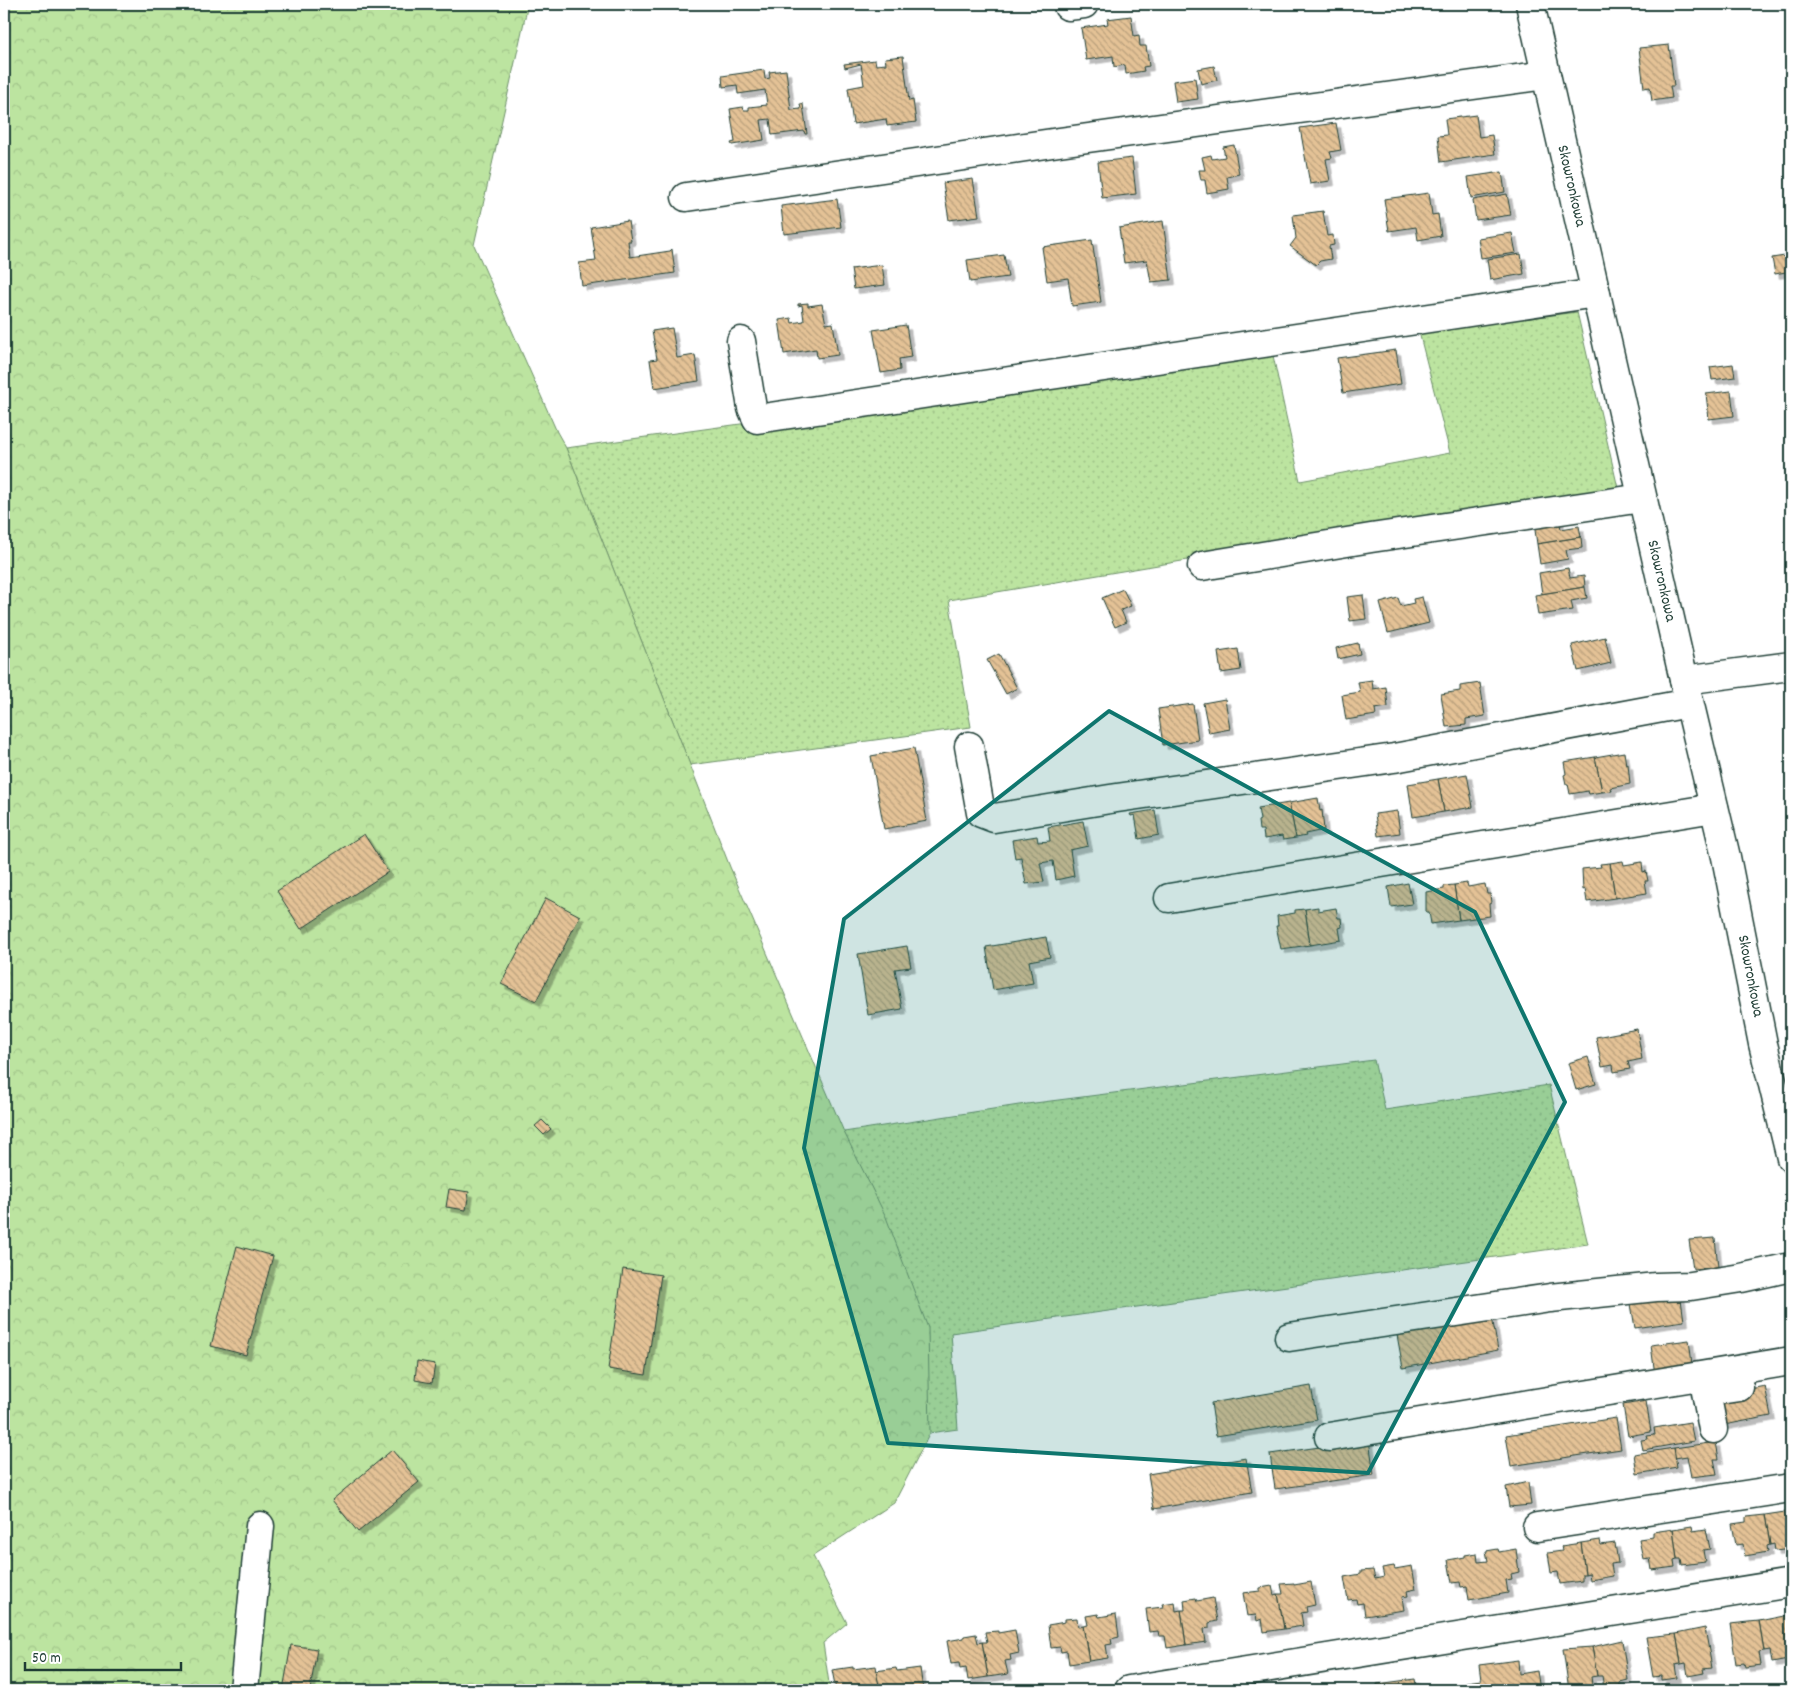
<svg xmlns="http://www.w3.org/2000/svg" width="1795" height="1694" viewBox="0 0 1795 1694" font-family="Dekko,sans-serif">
  <defs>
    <pattern id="grass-dots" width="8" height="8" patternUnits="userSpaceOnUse" patternTransform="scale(1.25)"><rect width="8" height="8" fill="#bce4a0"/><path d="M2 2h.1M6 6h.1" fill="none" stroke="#a1c48a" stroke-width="1.8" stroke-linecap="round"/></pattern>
    <pattern id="forest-crowns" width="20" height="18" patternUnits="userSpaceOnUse" patternTransform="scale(1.25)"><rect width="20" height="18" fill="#bce4a0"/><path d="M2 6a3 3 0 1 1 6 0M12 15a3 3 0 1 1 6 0" fill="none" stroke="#a1c48a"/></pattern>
    <pattern id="building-back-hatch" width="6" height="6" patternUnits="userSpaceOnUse" patternTransform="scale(1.25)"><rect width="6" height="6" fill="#e4c296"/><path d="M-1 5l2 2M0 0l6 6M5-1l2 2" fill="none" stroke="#b89f7b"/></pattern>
    <filter id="shadow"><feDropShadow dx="4.5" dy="4.5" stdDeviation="0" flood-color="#0004"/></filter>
  </defs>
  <rect width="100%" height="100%" fill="#fff"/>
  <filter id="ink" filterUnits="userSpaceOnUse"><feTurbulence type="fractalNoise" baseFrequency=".02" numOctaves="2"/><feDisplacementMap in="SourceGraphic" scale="10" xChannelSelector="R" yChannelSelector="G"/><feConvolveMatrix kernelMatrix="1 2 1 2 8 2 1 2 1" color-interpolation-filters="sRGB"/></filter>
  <g filter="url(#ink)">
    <g fill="url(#grass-dots)" stroke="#6e906a">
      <polygon points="1577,312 1618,488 949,600 971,727 690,765 566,448 1272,351 1300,481 1450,453 1419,332"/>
      <polygon points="1374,1060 1385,1110 1549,1085 1588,1244 951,1333 958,1429 929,1433 844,1132 1019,1105"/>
    </g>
    <polygon fill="url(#forest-crowns)" stroke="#6e906a" points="4,4 528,4 474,245 557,432 566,448 730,867 844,1132 886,1217 928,1328 930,1433 894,1503 813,1556 847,1623 823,1643 830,1690 4,1690"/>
    <g fill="url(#building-back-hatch)" stroke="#1f3d34" filter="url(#shadow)">
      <polygon points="1131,16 1134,36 1139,35 1140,46 1146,46 1149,66 1143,67 1144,71 1126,74 1125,65 1114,67 1113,56 1086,60 1081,28 1108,24 1107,19"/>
      <polygon points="1669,45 1674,86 1670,86 1672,98 1652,101 1650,87 1644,88 1639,48"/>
      <polygon points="903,56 909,101 913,100 916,122 887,126 886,119 853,124 848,88 864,85 861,64 845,68 844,64 875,60 876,65 886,64 885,58"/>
      <polygon points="1214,66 1217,80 1201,84 1198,69"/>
      <polygon points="764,70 765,79 770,78 769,72 786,70 791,110 801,109 800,104 803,104 807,134 805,134 804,131 772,135 770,119 761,120 764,140 732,145 731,143 735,142 730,109 743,107 744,110 749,110 749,107 767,105 765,90 738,94 737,85 723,87 722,76"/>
      <polygon points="1195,78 1198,99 1176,102 1173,81"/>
      <polygon points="1476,115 1479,137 1492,135 1495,154 1441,162 1438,136 1447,135 1445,119"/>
      <polygon points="1336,123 1341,150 1330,152 1332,158 1326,159 1330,181 1310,184 1300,128"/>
      <polygon points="1234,145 1239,174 1227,177 1229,189 1207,193 1205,180 1201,180 1199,170 1205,170 1202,157 1211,155 1212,159 1225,157 1223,147"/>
      <polygon points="1132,158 1136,194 1102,198 1098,162"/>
      <polygon points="1502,172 1505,192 1471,198 1468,177"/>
      <polygon points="973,179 979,216 949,220 943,183"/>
      <polygon points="1429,193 1432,215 1438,214 1441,236 1418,240 1416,227 1389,231 1384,199"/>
      <polygon points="1507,194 1511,215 1476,220 1473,200"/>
      <polygon points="837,199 841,227 784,234 781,206"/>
      <polygon points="1323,211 1327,236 1333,235 1334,245 1329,246 1331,259 1320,261 1316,265 1290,246 1296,238 1293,215"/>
      <polygon points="628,221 631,241 628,241 630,257 670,251 672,249 675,273 582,286 579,263 596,261 591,227"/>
      <polygon points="1163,221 1171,280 1151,282 1147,260 1124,263 1119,228"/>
      <polygon points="1512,233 1516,253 1481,258 1478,238"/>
      <polygon points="1092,240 1101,302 1072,306 1068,278 1047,281 1042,247"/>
      <polygon points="1521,254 1524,274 1490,280 1487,259"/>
      <polygon points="1004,255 1008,277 970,282 967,260"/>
      <polygon points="1791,255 1791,271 1775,274 1772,258"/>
      <polygon points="882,265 885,285 854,289 851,269"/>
      <polygon points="808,303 808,306 822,304 826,324 833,323 838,355 817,358 816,349 784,354 779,320 791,318 792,323 804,321 802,305 798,306 798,304"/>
      <polygon points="906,325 911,357 899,359 900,370 881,373 873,330"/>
      <polygon points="672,328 677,358 695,355 699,381 654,388 650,360 657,359 652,331"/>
      <polygon points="1396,350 1401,384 1343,393 1337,358"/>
      <polygon points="1733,364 1735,377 1712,380 1710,367"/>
      <polygon points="1731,391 1734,416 1709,419 1706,394"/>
      <polygon points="1559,519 1561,529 1579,526 1581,537 1537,544 1534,523"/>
      <polygon points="1581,537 1582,548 1566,550 1568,559 1540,564 1537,544"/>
      <polygon points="1568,568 1570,578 1584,576 1585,587 1542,594 1539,573"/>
      <polygon points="1585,587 1587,598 1571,601 1573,610 1538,615 1535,595"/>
      <polygon points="1123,589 1131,606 1121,610 1126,622 1115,627 1102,598"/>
      <polygon points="1363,595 1366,619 1350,621 1347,597"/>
      <polygon points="1422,597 1429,623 1388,633 1380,603 1398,598 1401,606 1414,603 1413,599"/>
      <polygon points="1605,637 1611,663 1578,671 1572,645"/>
      <polygon points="1358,643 1360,654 1338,659 1336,648"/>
      <polygon points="1238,649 1241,670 1221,673 1218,652"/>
      <polygon points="999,654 1017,688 1006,694 987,660"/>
      <polygon points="1372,680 1373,689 1386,687 1388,707 1375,709 1376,715 1346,720 1342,695 1360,692 1358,682"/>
      <polygon points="1480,683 1485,716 1466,719 1466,725 1446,727 1441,694 1460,691 1460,686"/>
      <polygon points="1225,699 1230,729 1209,733 1203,703"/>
      <polygon points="1193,704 1198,740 1163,745 1158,709"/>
      <polygon points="914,748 927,821 884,829 871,756"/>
      <polygon points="1624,752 1626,765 1628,764 1630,784 1611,788 1612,791 1602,792 1595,757"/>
      <polygon points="1595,757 1602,792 1589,794 1588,791 1570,794 1568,784 1566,784 1564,775 1566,774 1564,762"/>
      <polygon points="1467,774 1473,807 1444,812 1438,779"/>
      <polygon points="1438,779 1444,812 1413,817 1408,784"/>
      <polygon points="1318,798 1320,811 1322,810 1324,830 1305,834 1306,836 1296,838 1289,803"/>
      <polygon points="1289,803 1296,838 1283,840 1282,836 1264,839 1263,830 1259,830 1258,821 1260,820 1258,808"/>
      <polygon points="1155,810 1159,835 1139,839 1135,815 1131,816 1130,814"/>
      <polygon points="1397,811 1400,833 1378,836 1375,814"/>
      <polygon points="1083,821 1088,846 1070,850 1074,876 1056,880 1053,861 1040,863 1044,882 1026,884 1021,857 1015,858 1012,840 1037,836 1038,842 1050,841 1048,827"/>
      <polygon points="364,834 388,872 301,929 277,891"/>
      <polygon points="1623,861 1624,865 1642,862 1643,872 1646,871 1648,881 1645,881 1647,893 1615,898 1610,863"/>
      <polygon points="1610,863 1615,898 1587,902 1585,889 1583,890 1582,869 1601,867 1600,864"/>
      <polygon points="1408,883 1412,904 1391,907 1388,887"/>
      <polygon points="1467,883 1468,887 1485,884 1487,894 1490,894 1491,903 1489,904 1490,916 1459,920 1454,885"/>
      <polygon points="1454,885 1459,920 1431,924 1429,912 1426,912 1426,892 1444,889 1444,886"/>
      <polygon points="546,898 580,916 536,1001 501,984"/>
      <polygon points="1318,907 1318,911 1336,908 1338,918 1341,918 1342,927 1339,928 1341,940 1310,945 1305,909"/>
      <polygon points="1305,909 1310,945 1281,949 1276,926 1278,926 1277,916 1295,913 1295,910"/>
      <polygon points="1046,937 1050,957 1029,961 1033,983 993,990 986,947"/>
      <polygon points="907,946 911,967 895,969 902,1009 868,1015 858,954"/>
      <polygon points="1637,1029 1642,1059 1628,1062 1630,1069 1614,1072 1613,1065 1602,1067 1596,1037"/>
      <polygon points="1588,1057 1596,1084 1576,1090 1568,1063"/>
      <polygon points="542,1120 551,1129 544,1135 535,1126"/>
      <polygon points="449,1189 469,1192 466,1210 446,1207"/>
      <polygon points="1715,1238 1718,1267 1693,1269 1689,1240"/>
      <polygon points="237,1246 273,1256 246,1355 211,1346"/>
      <polygon points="623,1269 661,1275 646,1375 608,1369"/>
      <polygon points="1680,1292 1684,1321 1635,1328 1631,1304 1654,1300"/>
      <polygon points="1492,1317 1498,1350 1403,1368 1397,1335"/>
      <polygon points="1689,1340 1692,1364 1655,1375 1651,1345"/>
      <polygon points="417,1361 435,1364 432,1383 415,1380"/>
      <polygon points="1311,1386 1317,1420 1216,1436 1211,1403"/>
      <polygon points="1765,1386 1771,1416 1724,1425 1719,1395"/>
      <polygon points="1646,1401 1651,1432 1628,1436 1623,1405"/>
      <polygon points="1616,1418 1621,1449 1511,1466 1506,1435"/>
      <polygon points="1690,1422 1694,1441 1643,1450 1641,1440 1648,1439 1647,1436 1655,1435 1654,1428"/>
      <polygon points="1369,1440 1374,1475 1275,1489 1270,1454"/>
      <polygon points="1716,1442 1719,1459 1714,1459 1717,1474 1691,1477 1687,1456 1675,1458 1674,1448"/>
      <polygon points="1674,1448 1677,1467 1637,1474 1634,1454"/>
      <polygon points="392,1450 419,1482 358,1532 332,1500"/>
      <polygon points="1246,1458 1252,1492 1154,1509 1148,1474"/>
      <polygon points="1528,1482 1531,1505 1509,1507 1506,1487"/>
      <polygon points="1785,1512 1786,1516 1791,1515 1791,1549 1775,1551 1774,1544 1770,1545 1765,1515"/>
      <polygon points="1765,1515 1770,1545 1767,1546 1768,1552 1745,1556 1743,1544 1736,1545 1732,1524 1746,1522 1746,1517"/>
      <polygon points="1692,1526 1693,1531 1706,1529 1710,1549 1703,1550 1705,1562 1682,1565 1681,1559 1677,1559 1673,1529"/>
      <polygon points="1673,1529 1677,1559 1674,1560 1675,1567 1652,1570 1650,1558 1643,1559 1639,1539 1653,1537 1653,1532"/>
      <polygon points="1600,1540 1601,1545 1615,1543 1618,1563 1611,1564 1613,1576 1590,1580 1589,1573 1585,1574 1581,1543"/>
      <polygon points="1581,1543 1585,1574 1582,1574 1582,1581 1560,1584 1558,1572 1551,1573 1548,1553 1562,1551 1561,1546"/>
      <polygon points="1498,1549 1499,1552 1516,1549 1519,1572 1511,1574 1512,1579 1506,1580 1508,1593 1469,1600 1467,1586 1461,1587 1460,1582 1452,1583 1448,1560 1465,1557 1465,1555 1477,1553 1478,1562 1488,1561 1486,1551"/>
      <polygon points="1394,1566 1395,1569 1412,1566 1416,1589 1407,1591 1408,1596 1402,1597 1404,1610 1365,1616 1363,1603 1357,1604 1356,1599 1348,1600 1344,1577 1361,1574 1361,1571 1373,1570 1375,1579 1384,1577 1382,1568"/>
      <polygon points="1311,1582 1315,1605 1306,1607 1307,1612 1301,1613 1303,1626 1284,1629 1278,1594 1283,1594 1281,1584 1294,1583 1294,1585"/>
      <polygon points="1272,1586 1274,1595 1278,1594 1284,1629 1264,1632 1262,1619 1257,1621 1256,1615 1247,1616 1243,1593 1260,1591 1260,1588"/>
      <polygon points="1196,1598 1197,1601 1213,1598 1217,1621 1209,1623 1209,1628 1204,1629 1206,1642 1186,1645 1181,1610 1185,1610 1184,1600"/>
      <polygon points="1175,1602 1176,1611 1181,1610 1186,1645 1167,1648 1165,1636 1159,1636 1158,1631 1149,1632 1146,1609 1163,1607 1162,1604"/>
      <polygon points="1098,1614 1099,1617 1116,1614 1119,1637 1111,1639 1112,1644 1106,1645 1108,1658 1089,1661 1083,1626 1088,1625 1086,1616"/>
      <polygon points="1789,1615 1791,1631 1791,1655 1787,1656 1788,1660 1772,1663 1770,1650 1764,1651 1759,1621"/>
      <polygon points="1077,1618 1078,1627 1083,1626 1089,1661 1069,1664 1067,1651 1061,1652 1060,1647 1051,1648 1048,1625 1065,1622 1065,1619"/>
      <polygon points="1759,1621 1764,1651 1759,1652 1761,1665 1745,1667 1744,1663 1736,1664 1730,1624"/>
      <polygon points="1705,1628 1712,1668 1703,1669 1704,1673 1688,1676 1686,1663 1681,1664 1676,1634"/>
      <polygon points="1015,1630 1019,1653 1010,1655 1011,1660 1005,1661 1008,1674 988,1677 982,1642 987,1642 985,1632 998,1631 998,1633"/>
      <polygon points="976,1634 978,1643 982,1642 988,1677 968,1680 966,1668 960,1669 959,1663 951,1664 947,1641 964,1638 964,1636"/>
      <polygon points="1676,1634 1681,1664 1675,1665 1677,1678 1661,1680 1661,1676 1653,1677 1646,1637"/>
      <polygon points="1622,1640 1628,1680 1620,1682 1620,1686 1604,1688 1602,1676 1597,1676 1592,1647"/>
      <polygon points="291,1645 317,1649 310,1690 283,1690"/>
      <polygon points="1592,1647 1597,1676 1591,1677 1593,1690 1577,1690 1577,1688 1569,1690 1563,1649"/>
      <polygon points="1518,1660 1519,1674 1537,1671 1540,1690 1467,1690 1466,1682 1481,1680 1479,1665"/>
      <polygon points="876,1666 880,1690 836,1690 832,1670 853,1667 853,1669"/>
      <polygon points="896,1668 897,1671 920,1668 923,1690 880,1690 876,1671"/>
      <polygon points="1415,1679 1417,1690 1378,1690 1377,1684"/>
    </g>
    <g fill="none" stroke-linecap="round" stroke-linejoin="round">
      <g stroke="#1f3d34" stroke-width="31">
        <g id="minor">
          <polyline points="1530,4 1684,680 1726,857 1763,1044 1791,1158"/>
          <polyline points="1068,6 1084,4"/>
          <polyline points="686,197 1059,142 1546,75"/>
          <polyline points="741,341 752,408 757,419 1596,293"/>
          <polyline points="1202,566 1371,538 1642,498"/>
          <polyline points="1684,680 1791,666"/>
          <polyline points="969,746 981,813 994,818 1110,799 1394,758 1689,703"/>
          <polyline points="1169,898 1714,808"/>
          <polyline points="1289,1337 1550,1298 1656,1287 1691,1286 1741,1278 1791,1267"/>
          <polyline points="1713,1429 1706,1392 1739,1387"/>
          <polyline points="1329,1437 1791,1361"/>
          <polyline points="1537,1527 1791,1488"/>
          <polyline points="244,1690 260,1526"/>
          <polyline points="1129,1690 1791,1583"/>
        </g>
      </g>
      <polyline stroke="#1f3d34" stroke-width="3" stroke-dasharray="5 4" stroke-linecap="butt" points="1787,1180 1791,1198"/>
      <use href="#minor" stroke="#fff" stroke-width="28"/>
    </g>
  </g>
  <path fill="#0f766e" fill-opacity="0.2" stroke="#0f766e" stroke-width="4" stroke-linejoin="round" d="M1109,711L1475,912L1565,1102L1368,1473L888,1443L804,1148L844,919Z"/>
  <g text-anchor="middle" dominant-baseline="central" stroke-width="5" stroke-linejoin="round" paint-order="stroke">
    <g font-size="16" fill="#1f3d34" stroke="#fff">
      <text transform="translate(1571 186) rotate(77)">Skowronkowa</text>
      <text transform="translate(1661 581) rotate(77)">Skowronkowa</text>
      <text transform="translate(1750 976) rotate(79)">Skowronkowa</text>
    </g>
  </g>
  <rect width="1795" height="1694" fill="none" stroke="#fff" stroke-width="20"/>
  <rect x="10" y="10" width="1775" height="1674" fill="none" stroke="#1f3d34" stroke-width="2" filter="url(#ink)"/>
  <path d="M25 1662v8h156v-8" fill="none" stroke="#1f3d34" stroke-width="2.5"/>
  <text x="32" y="1662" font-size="15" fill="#1f3d34" stroke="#ffffff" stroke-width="4" paint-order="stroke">50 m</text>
</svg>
